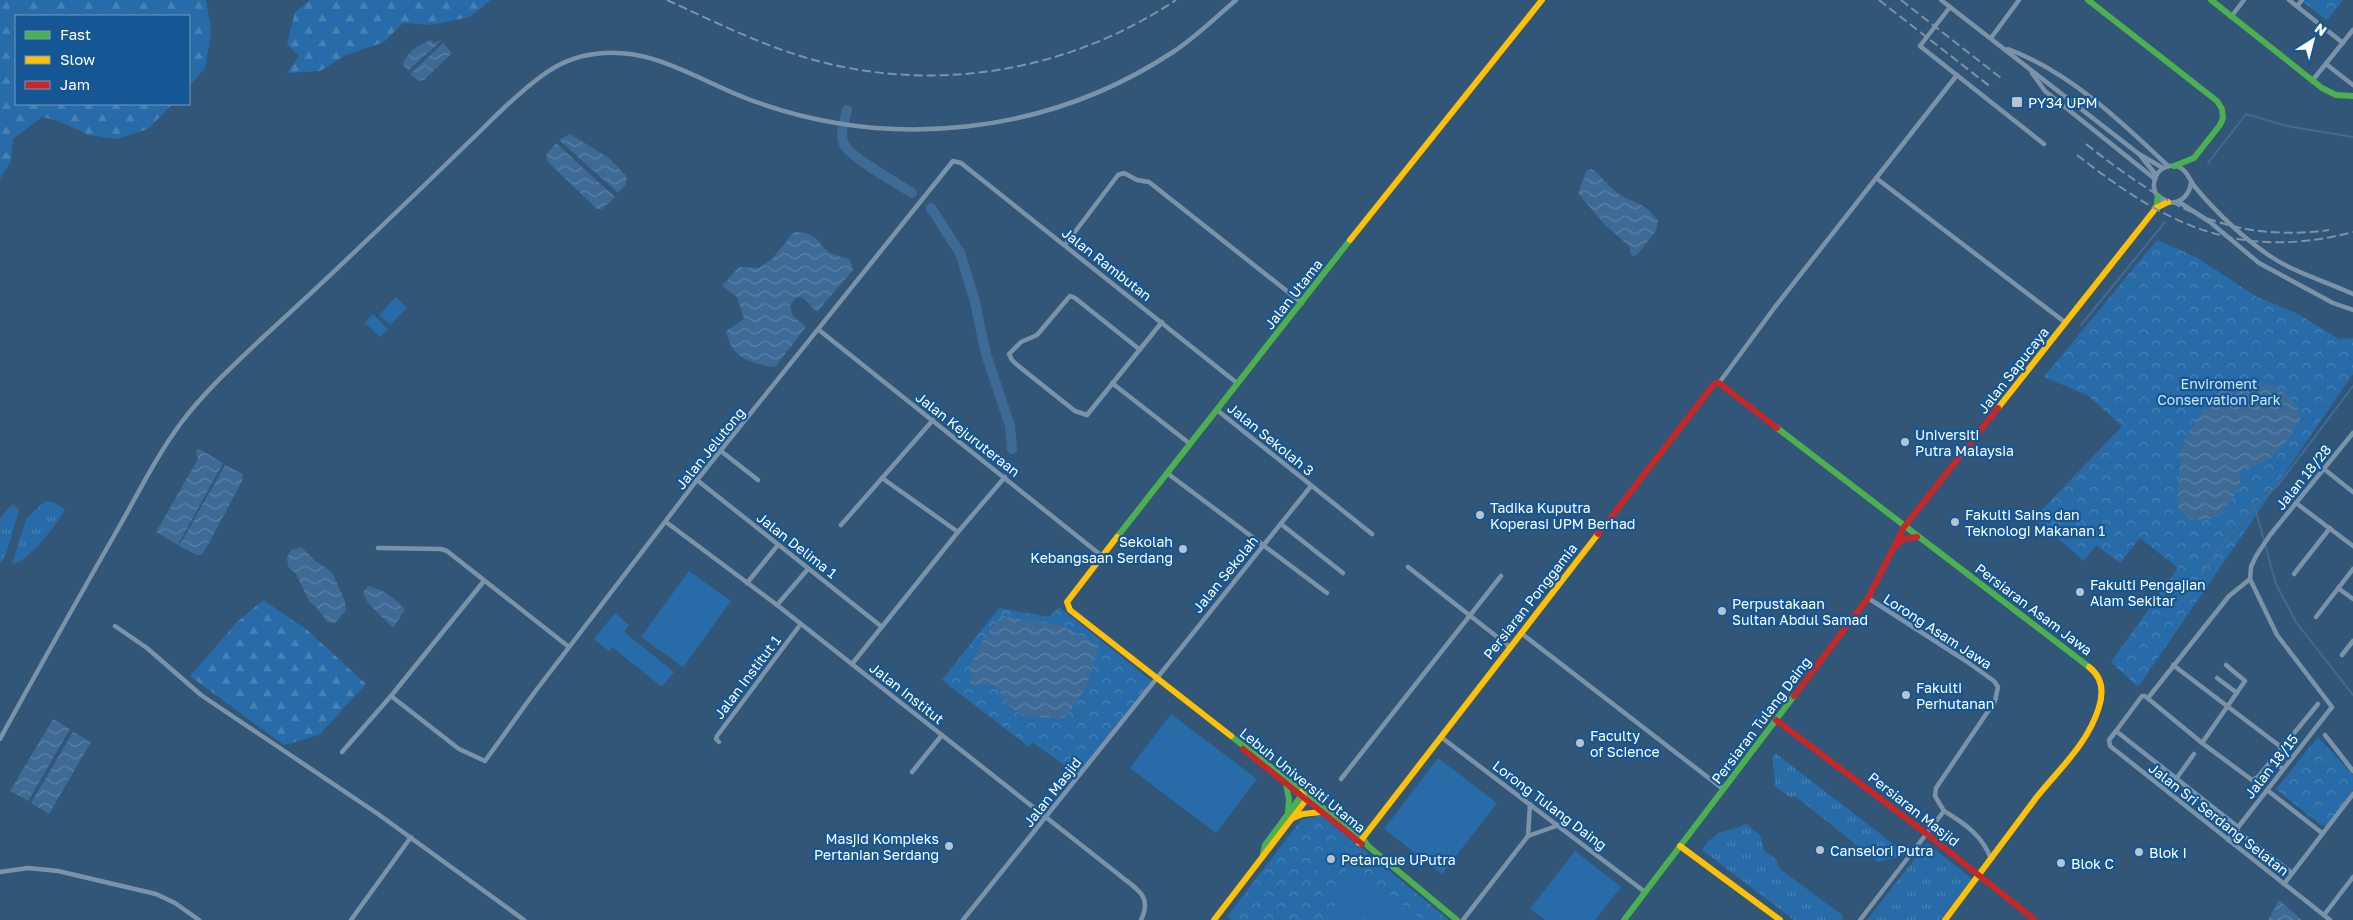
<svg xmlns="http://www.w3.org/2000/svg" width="2353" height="920" viewBox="0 0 2353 920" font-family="'Golos Text',sans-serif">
  <defs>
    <pattern id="grass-tufts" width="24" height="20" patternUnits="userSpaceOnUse" patternTransform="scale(1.25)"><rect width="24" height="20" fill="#276ca8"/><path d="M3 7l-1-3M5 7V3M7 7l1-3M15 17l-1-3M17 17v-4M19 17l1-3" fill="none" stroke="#4782b5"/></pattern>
    <pattern id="forest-firs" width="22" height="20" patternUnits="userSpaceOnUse" patternTransform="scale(1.25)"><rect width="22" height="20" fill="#276ca8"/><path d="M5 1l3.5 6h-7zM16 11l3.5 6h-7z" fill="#4782b5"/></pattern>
    <pattern id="park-crowns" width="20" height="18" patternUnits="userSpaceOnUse" patternTransform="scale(1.25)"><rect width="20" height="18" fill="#276ca8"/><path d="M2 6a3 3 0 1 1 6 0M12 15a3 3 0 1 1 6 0" fill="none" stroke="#4782b5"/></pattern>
    <pattern id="water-waves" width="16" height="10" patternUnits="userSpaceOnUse" patternTransform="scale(1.25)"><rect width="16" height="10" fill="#3e6b96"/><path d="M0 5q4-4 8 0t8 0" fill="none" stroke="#5b81a6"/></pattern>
  </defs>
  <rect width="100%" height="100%" fill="#325677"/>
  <g fill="url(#grass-tufts)">
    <path d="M45,501L54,502L65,510C53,527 32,560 12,564L26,519Z"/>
    <polygon points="13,504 19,510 6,554 0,564 0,518"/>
    <path d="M1775,753L1905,853L1903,856L1878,862L1795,796L1791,798L1774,786C1777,774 1769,764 1775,753Z"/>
    <path d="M1746,824L1760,835L1764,851L1776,859L1780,869L1842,915L1843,920H1794L1702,850C1718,827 1723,834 1746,824Z"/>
    <polygon points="1927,843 1972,879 1940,920 1867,920"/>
  </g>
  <g fill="url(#forest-firs)">
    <polygon points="0,0 206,0 211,32 205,68 189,86 189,16 16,16 16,104 172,104 148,129 117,139 89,135 58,121 42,117 13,139 11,161 0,179"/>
    <polygon points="310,0 491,0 470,17 431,25 403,23 384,42 346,55 320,71 287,73 299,56 287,44 295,12"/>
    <polygon points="263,600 306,629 366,684 319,735 284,745 190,676 237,622"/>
  </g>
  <g fill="url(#park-crowns)">
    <polygon points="2305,0 2343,0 2327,20 2303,2"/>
    <polygon points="2157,240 2196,257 2257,297 2298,314 2339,339 2353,338 2353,374 2138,687 2111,662 2178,568 2140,538 2120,563 2096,545 2084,561 2034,518 2122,426 2087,395 2044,377"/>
    <polygon points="1059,607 1152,681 1078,775 1032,742 1029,747 942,680 999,608 1049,617"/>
    <polygon points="2318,737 2353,775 2353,790 2326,826 2321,825 2276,789"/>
    <polygon points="1321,815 1449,920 1231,920 1227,917 1301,820"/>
  </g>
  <g fill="#276ca8">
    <polygon points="396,297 407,308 390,325 379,315"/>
    <polygon points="373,314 388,329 380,337 365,323"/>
    <polygon points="689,571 731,601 683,667 641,637"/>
    <polygon points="615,613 629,625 624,632 674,672 662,687 612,647 609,651 594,639"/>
    <polygon points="1171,714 1257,779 1216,833 1130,768"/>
    <polygon points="1438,758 1497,803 1442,874 1384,829"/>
    <polygon points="1336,841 1348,850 1326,877 1314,868"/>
    <polygon points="1575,851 1621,887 1595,920 1545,920 1530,909"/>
    <polygon points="1351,864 1422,920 1369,920 1331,890"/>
    <polygon points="1337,903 1358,920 1324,920"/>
  </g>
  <g fill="url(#water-waves)">
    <path d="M431,40L434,43L442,40L408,71L403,65C404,54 421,43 431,40Z"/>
    <polygon points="443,43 452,53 424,80 418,81 410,74"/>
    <polygon points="570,134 609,158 627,177 625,186 618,193 559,140"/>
    <polygon points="556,143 615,197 602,209 597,209 547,161 546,155"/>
    <path d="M1592,169C1603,177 1611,190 1622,196C1640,206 1644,202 1658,221L1656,231L1637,255L1632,256L1630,252V247L1603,223L1578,193L1587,170Z"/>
    <path d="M794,232C823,232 815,247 835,255C840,257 845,257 850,260L853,270L817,312L802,297L795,298L790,306L793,316L806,327L775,367C750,363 732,359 726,331L744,319L737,297L722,286L739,267L759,268L772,259Z"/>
    <path d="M2242,381C2266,382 2298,390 2300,420C2289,440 2270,468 2244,468L2241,472L2239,490L2218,516L2209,519L2192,520L2180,512L2177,503L2181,450L2187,435L2212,397L2225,387Z"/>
    <polygon points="199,449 223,463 178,545 156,532 198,459 196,451"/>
    <polygon points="225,465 243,474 242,481 208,545 202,554 197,555 179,546"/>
    <polygon points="301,547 314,560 332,572 345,601 346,610 335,623 327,622 318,609 309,601 296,574 288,566 287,558 291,550"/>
    <path d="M368,586C385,590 394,597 405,610L393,628L368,603L363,592Z"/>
    <path d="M1002,616L1062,626L1098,645C1093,673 1084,698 1063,718C1050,718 1023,719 1013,709C992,689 1007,682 969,685L972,677L969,668L984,638Z"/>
    <polygon points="53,719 70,729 28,801 10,791"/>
    <polygon points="73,732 91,742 49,814 31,803"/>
    <polygon points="2279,900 2302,920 2268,920"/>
  </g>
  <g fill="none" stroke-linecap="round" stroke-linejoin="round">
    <g stroke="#3e6b96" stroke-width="2">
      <polyline points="2208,163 2246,114 2287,126 2353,137"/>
      <polyline points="2081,325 2165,222"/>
      <polyline points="2255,508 2276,584 2296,622 2353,695"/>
      <polyline points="2179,605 2195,586 2216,552 2254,507 2279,484 2353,386"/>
    </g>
    <g stroke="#3e6b96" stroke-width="10">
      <path d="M847,110C845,120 839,134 844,144C849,157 899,184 912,193"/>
      <polyline points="931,208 960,253 974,298 986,354 1010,426 1012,449"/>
    </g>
    <g stroke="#7b93a9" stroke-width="4.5">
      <polyline points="1941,0 2139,154 2163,168"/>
      <polyline points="2289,0 2343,43"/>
      <polyline points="2297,6 2302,0"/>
      <polyline points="1950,7 1920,46 2044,144"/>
      <polyline points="2231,17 2244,0"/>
      <polyline points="1991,38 2019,0"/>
      <path d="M2008,49C2069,72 2121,121 2168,166"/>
      <polyline points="2326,64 2353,85"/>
      <polyline points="2032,73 2045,91 2155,179"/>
      <polyline points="2312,81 2353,30"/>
      <polyline points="2140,155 2156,175"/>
      <polyline points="1876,178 2066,323"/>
      <path d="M2191,182C2189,207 2157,210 2154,187C2153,173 2165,162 2179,167C2188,171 2189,180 2195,187C2216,212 2242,237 2270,256C2293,272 2327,282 2353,294"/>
      <polyline points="2179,202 2210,222 2259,263 2333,303 2353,310"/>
      <polyline points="1065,245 1118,175 1124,173 1137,180 1149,182 1302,303"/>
      <polyline points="819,330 1102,556"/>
      <polyline points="1139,349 1075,298 1070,296 1037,335 1021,342 1009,354 1012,360 1016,364 1075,411 1087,415 1162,322"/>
      <polyline points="1112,383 1189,443"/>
      <polyline points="1719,383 1775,307 1957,75"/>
      <polyline points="1217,410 1372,534"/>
      <polyline points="721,451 758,480"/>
      <polyline points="2324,469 2353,492"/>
      <polyline points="1167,473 1327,593"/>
      <polyline points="882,478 958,532"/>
      <polyline points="697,480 882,627"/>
      <polyline points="2296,503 2353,546"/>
      <path d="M666,522L777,605L1118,874C1136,889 1153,895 1141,920"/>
      <polyline points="1281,524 1343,573"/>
      <polyline points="841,525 933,420"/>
      <polyline points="378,548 441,549 447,551 569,647"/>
      <polyline points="1408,567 1510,647"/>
      <polyline points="2294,574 2330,528"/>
      <polyline points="747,583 778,545"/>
      <polyline points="2338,588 2353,599"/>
      <polyline points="777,605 808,569"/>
      <polyline points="2316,617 2353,569"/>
      <polyline points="115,626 147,648 201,695 378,814 524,920"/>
      <polyline points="1521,633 1723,789"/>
      <polyline points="2342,655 2353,641"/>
      <polyline points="852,664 958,532 1005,477"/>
      <polyline points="2173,665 2281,747"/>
      <polyline points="2217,678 2237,693"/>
      <polyline points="391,696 459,749 485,761 534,693 697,480 953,161 961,163 1237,383"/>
      <polyline points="2148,698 2229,596 2250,579"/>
      <polyline points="2116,731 2109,740 2110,746 2330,920"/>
      <polyline points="2325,735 2353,771"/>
      <polyline points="1441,737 1645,892"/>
      <path d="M0,739C39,668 79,597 119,527C139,492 157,455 181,423C204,392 232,367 259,341C295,308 331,275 366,241C401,208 436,174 471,140C494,118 516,94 543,75C558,64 576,56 595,54C652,46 697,80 748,99C889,152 1047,135 1173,52C1196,37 1216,17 1236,0"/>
      <polyline points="719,742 716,739 717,736 800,625"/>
      <polyline points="2202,743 2245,681 2226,665"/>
      <polyline points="342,752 391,696 484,581"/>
      <polyline points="2271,760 2283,769"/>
      <polyline points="912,772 942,735"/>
      <polyline points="1341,779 1501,576"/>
      <polyline points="2176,779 2194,754"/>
      <polyline points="2267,790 2322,833"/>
      <path d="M1944,811C1964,823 1983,836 1991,859"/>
      <polyline points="2238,827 2116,731 2142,696 2145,696 2202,743 2252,780 2258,777 2318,704"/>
      <polyline points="2236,830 2292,873"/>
      <polyline points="1528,836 1559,825"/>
      <polyline points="2228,840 2332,707 2277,635 2250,579 2251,567 2256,556 2270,535 2353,433"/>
      <polyline points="0,872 28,868 58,871 156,894 175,903 199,920"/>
      <polyline points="2284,884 2353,794"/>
      <polyline points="2324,915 2353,877"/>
      <polyline points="351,920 411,837"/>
      <polyline points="963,920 1311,486"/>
      <polyline points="1463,920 1528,836 1530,804"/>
      <polyline points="1860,920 1944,811 1935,796 1936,788 1995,701 1998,687 1994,681 1966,661 1868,598"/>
    </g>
    <g stroke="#4caf50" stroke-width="6">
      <polyline points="2088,0 2217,101 2222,109 2223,118 2220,125 2194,158 2174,166"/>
      <polyline points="2211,0 2322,88 2336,95 2353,96"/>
      <polyline points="2156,208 2158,196"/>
      <polyline points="1777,428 2089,667"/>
      <polyline points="1117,537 1350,240"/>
      <polyline points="1231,736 1363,839 1368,846 1457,920"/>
      <polyline points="1286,784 1289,799 1288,813"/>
      <polyline points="1263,854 1265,845 1301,796 1305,796"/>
      <polyline points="1624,920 1794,696"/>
    </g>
    <g stroke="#ffc107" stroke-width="6">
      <polyline points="1350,240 1542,0"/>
      <polyline points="1998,408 2156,208 2168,202"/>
      <polyline points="1117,537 1067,602 1070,610 1231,736"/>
      <polyline points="1293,818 1303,814 1321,812"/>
      <polyline points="1359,843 1598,534"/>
      <polyline points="1680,846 1780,920"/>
      <polyline points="1214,920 1306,800 1301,792"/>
      <path d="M1945,920C1976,879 2006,838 2036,798C2059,769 2088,744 2099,707C2104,691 2102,677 2089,667"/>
    </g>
    <g stroke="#c62828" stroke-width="6">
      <polyline points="1598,534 1714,384 1719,383 1777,428"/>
      <polyline points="1896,546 1903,539 1917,537"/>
      <polyline points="1794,696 1868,598 1904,527 1998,408"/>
      <polyline points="1776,720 1927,834 2035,920"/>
      <polyline points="1243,749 1362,844"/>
    </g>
    <g stroke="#7c93a9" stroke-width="2" stroke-dasharray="9 4" stroke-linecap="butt">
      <path d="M667,0C715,22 763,46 814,60C937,94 1070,71 1176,0"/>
      <polyline points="1879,0 1992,88"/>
      <polyline points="1901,0 2001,78"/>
      <path d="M2086,144C2162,204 2228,244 2329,230"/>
      <path d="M2077,155C2165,224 2238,262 2353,232"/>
    </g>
  </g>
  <g fill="#b7c4cf" stroke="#155794" stroke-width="2">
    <rect x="2011" y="96" width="12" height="12" rx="2.5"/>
    <circle cx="1905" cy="442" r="5"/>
    <circle cx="1480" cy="515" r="5"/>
    <circle cx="1955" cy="522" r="5"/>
    <circle cx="1183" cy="549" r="5"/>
    <circle cx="2080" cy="592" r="5"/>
    <circle cx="1722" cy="611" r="5"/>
    <circle cx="1906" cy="695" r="5"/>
    <circle cx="1580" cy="743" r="5"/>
    <circle cx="949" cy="846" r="5"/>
    <circle cx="1820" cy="850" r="5"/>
    <circle cx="2139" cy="852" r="5"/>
    <circle cx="1331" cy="859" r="5"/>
    <circle cx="2061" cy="863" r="5"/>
  </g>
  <g text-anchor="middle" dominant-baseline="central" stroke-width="4.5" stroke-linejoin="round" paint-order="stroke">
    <g font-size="14" fill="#fff" stroke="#155794" text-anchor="start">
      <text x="2028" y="102">PY34 UPM</text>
      <text x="1915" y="434">Universiti<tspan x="1915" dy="16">Putra Malaysia</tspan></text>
      <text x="1490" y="507">Tadika Kuputra<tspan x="1490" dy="16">Koperasi UPM Berhad</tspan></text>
      <text x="1965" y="514">Fakulti Sains dan<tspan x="1965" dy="16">Teknologi Makanan 1</tspan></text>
      <text x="1173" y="541" text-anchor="end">Sekolah<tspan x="1173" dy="16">Kebangsaan Serdang</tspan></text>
      <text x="2090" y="584">Fakulti Pengajian<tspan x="2090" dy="16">Alam Sekitar</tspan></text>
      <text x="1732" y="603">Perpustakaan<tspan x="1732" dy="16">Sultan Abdul Samad</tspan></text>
      <text x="1916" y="687">Fakulti<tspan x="1916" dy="16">Perhutanan</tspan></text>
      <text x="1590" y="735">Faculty<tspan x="1590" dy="16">of Science</tspan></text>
      <text x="939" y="838" text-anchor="end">Masjid Kompleks<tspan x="939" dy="16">Pertanian Serdang</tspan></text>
      <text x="1830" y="850">Canselori Putra</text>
      <text x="2149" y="852">Blok I</text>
      <text x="1341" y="859">Petanque UPutra</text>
      <text x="2071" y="863">Blok C</text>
    </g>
    <g font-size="14" fill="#fff" stroke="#155794">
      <text transform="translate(1107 264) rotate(38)">Jalan Rambutan</text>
      <text transform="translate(1293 294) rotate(-52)">Jalan Utama</text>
      <text transform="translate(2013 370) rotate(-52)">Jalan Sapucaya</text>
      <text transform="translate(968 434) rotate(38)">Jalan Kejuruteraan</text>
      <text transform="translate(1271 439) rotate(39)">Jalan Sekolah 3</text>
      <text transform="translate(710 448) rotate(-51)">Jalan Jelutong</text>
      <text transform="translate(2303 477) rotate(-51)">Jalan 18/28</text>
      <text transform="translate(797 545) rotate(38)">Jalan Delima 1</text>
      <text transform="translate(1225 574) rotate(-51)">Jalan Sekolah</text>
      <text transform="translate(1530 601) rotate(-52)">Persiaran Ponggamia</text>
      <text transform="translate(2034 609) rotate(37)">Persiaran Asam Jawa</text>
      <text transform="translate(1938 631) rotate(33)">Lorong Asam Jawa</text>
      <text transform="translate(747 677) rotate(-53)">Jalan Institut 1</text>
      <text transform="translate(907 693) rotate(38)">Jalan Institut</text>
      <text transform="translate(1761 720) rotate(-53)">Persiaran Tulang Daing</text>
      <text transform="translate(2271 766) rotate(-52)">Jalan 18/15</text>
      <text transform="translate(1303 780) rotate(39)">Lebuh Universiti Utama</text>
      <text transform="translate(1052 792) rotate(-52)">Jalan Masjid</text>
      <text transform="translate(1550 805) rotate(37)">Lorong Tulang Daing</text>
      <text transform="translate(1914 809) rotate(38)">Persiaran Masjid</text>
      <text transform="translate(2219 819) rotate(38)">Jalan Sri Serdang Selatan</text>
    </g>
    <g font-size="14" fill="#cce6fc" stroke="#155794">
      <text x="2219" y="383">Enviroment<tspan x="2219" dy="16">Conservation Park</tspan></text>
    </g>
  </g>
  <rect x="15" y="15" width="175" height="90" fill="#155794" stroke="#739abf"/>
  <rect x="25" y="31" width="25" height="8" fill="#4caf50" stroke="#739abf"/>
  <text x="60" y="40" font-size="15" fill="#ffffff">Fast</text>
  <rect x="25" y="56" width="25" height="8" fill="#ffc107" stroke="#739abf"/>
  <text x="60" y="65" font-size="15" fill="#ffffff">Slow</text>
  <rect x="25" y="81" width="25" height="8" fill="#c62828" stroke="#739abf"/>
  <text x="60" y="90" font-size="15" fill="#ffffff">Jam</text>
  <g transform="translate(2313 40) rotate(36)" stroke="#155794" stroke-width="4" paint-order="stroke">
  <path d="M0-4L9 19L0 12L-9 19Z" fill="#ffffff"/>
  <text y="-8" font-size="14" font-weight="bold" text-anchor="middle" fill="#ffffff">N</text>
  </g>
</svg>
